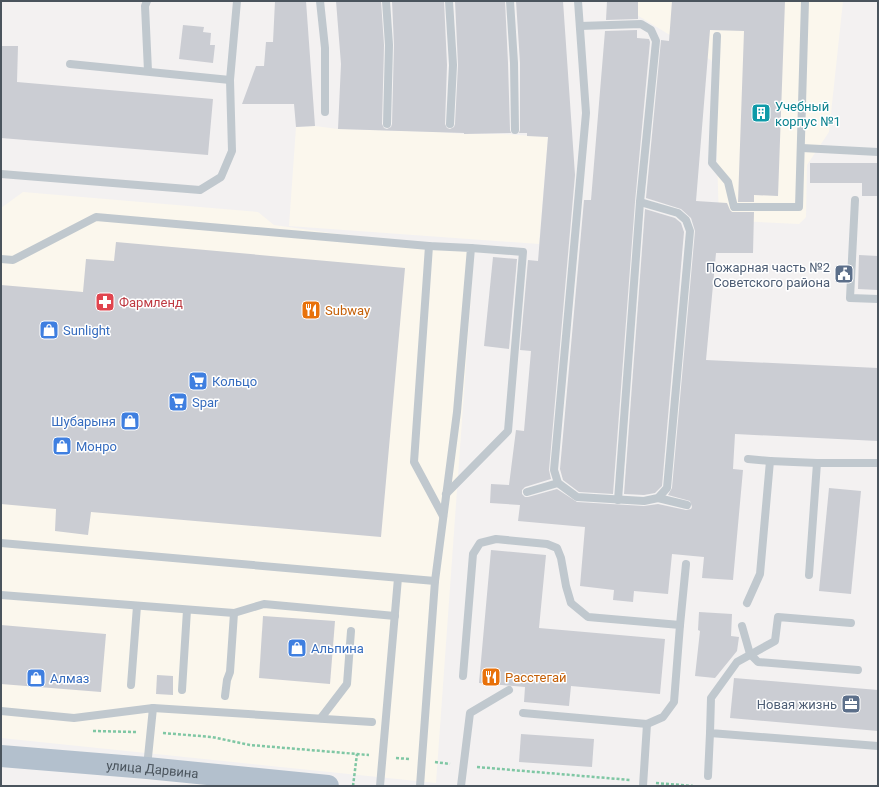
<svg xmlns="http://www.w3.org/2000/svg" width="879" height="787" viewBox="0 0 879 787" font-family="Roboto,sans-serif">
  <rect width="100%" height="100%" fill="#f3f1f1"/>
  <g fill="#fbf7ed">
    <polygon points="614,1 843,1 829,132 807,165 806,217 799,224 719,220 714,62"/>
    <polygon points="315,126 338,129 439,132 464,134 503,134 548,137 539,244 289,226 296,127"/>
    <polygon points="23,192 258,212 274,225 474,253 436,783 1,738 1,208"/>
  </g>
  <g fill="#cbcdd3">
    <polygon points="275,1 306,1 315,126 296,127 294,104 242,104 256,66 264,66 266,42 273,42"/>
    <polygon points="336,1 381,1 384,45 382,124 384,128 387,129 391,127 392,124 394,45 392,1 444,1 447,65 445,124 447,128 450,129 454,127 455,124 458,65 455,1 505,1 508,63 510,130 511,133 464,134 464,133 338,129 341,64"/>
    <polygon points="516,1 563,1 575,175 549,470 551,479 525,487 522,490 522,494 525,497 528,497 557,489 577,502 644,506 658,504 686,510 691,509 692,507 690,501 668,495 672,488 695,231 691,218 681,209 646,198 661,40 669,41 672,1 785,1 778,196 754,195 754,202 738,202 744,31 710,30 696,201 727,203 730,210 732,212 754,212 753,253 716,253 706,360 878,368 878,441 735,434 733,469 743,470 733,580 702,578 704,557 672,554 668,594 634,591 633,602 613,600 614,590 580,586 585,527 518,521 520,505 490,503 491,484 509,485 516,430 524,431 531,351 520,350 528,260 538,261 548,137 527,136 527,133 519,133 520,130 520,63"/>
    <polygon points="607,1 638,1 638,19 606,20"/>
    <polygon points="183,25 204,27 203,32 211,33 210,45 215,45 213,63 179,59"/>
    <polygon points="637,30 637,38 649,39 650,42 635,202 613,494 579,492 563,480 560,469 584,200 591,200 605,31"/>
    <polygon points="1,46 18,46 17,82 213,99 208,155 1,138"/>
    <polygon points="810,163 878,163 878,196 862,196 862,183 810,183"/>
    <polygon points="645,209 675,218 681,223 684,232 662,486 655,493 644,495 624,494"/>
    <polygon points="116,242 405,268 381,537 91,512 88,535 55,531 56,509 1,504 1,285 83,292 86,259 114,261"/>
    <polygon points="859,255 878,256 878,290 858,289"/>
    <polygon points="493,257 517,259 509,349 484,346"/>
    <polygon points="829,488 861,491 851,594 819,591"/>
    <polygon points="491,550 546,555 539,628 665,639 660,694 571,686 569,706 524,702 525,687 479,683"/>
    <polygon points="699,612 732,614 731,636 739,637 737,651 715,678 695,676 700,631 698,630"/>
    <polygon points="263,616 335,621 330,684 259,678"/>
    <polygon points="1,625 106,634 101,692 1,684"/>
    <polygon points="157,675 173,676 173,695 156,694"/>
    <polygon points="734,678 878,690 878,731 730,718"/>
    <polygon points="521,734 594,739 592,767 519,762"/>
  </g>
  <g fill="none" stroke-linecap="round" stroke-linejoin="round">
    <g stroke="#7fc7a4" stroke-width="2.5" stroke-dasharray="3 2" stroke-linecap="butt">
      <polyline points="93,731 136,732"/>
      <polyline points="163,733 212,737 250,745 369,755"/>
      <polyline points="396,758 409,759"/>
      <polyline points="435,762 450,764"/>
      <polyline points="477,767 630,780"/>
      <polyline points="656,783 693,786"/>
      <polyline points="353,786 357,754"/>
    </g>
    <g stroke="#c0c8ce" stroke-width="8">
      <polyline points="147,1 145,6 148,71"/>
      <polyline points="320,1 325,48 325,112"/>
      <polyline points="386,1 389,45 387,124"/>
      <polyline points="449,1 453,65 450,124"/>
      <polyline points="510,1 514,63 515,130"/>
      <polyline points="578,1 586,113 554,470 558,483 577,497 644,501 658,498 667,488 690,231 686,220 678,213 640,202"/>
      <polyline points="580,26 641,24 651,30 656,41 640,202 618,500"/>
      <polyline points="717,36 712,163 728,182 734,207 799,207 805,1"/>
      <polyline points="70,64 230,80"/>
      <polyline points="802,148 878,152"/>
      <polyline points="1,174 200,190 221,177 232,151 230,80 237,1"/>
      <polyline points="855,200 850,298 878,299"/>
      <polyline points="429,246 414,462 443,516"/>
      <polyline points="1,259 13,260 96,217 429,246 471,248 457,412 435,581 420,786"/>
      <polyline points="748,459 770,461"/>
      <polyline points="527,492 558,483"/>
      <polyline points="446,494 508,431 523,252 471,248"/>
      <polyline points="658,498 687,505"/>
      <polyline points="1,543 435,581"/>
      <polyline points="809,575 817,463"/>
      <polyline points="1,595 234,613 264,604 395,616"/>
      <polyline points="747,603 760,574 770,461 817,463 878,463"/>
      <polyline points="851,623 778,617 775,641 737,662 711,698 710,733 878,746"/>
      <polyline points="680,625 686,564"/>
      <polyline points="742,626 750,654 758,662 858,670"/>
      <polyline points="463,676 473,554 480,543 496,539 547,544 557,548 561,558 566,586 571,603 588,617 680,625 674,702 663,717 647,724 523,713"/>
      <polyline points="131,685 137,606"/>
      <polyline points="182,690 187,610"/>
      <polyline points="225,696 227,680 230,672 234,613"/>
      <polyline points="153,708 372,722"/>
      <polyline points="1,711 74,718 153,708 147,767"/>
      <polyline points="321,718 347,684 351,631"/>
      <polyline points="708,776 710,733"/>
      <polyline points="380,786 398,578"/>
      <polyline points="461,786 470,713 509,690"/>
      <polyline points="643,786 647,724"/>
    </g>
    <path stroke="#b3c0cd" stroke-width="22" id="s1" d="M1,756L147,768L328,786"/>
  </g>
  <defs>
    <g id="building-square" transform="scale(1)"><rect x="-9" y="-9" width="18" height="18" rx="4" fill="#0f9aa8" stroke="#fff"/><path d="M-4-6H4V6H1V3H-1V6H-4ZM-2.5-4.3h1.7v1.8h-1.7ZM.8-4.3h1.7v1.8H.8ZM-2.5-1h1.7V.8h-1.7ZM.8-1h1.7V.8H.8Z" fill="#fff"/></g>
    <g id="civic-square" transform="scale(1)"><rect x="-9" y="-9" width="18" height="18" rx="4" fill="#5c6f8a" stroke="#fff"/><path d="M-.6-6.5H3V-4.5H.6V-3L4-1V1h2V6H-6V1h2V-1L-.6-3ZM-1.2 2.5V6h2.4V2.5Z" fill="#fff"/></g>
    <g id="pharmacy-square" transform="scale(1)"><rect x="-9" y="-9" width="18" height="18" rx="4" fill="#e0444e" stroke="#fff"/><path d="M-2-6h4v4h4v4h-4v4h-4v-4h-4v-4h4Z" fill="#fff"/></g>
    <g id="restaurant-square" transform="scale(1)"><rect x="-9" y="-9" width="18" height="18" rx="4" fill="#e8710a" stroke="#fff"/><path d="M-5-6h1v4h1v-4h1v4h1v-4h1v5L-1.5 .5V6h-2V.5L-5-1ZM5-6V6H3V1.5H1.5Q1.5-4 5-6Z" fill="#fff"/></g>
    <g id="shop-square" transform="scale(1)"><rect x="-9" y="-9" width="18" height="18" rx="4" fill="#3f7fe0" stroke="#fff"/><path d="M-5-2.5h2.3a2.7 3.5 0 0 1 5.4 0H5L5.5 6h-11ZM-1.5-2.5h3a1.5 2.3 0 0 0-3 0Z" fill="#fff"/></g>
    <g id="supermarket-square" transform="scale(1)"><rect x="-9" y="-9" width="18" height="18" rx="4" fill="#3f7fe0" stroke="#fff"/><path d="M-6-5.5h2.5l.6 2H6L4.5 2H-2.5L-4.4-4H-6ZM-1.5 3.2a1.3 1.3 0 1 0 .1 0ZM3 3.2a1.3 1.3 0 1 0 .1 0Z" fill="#fff"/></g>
    <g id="office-square" transform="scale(1)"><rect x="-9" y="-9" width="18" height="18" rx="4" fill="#5c6f8a" stroke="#fff"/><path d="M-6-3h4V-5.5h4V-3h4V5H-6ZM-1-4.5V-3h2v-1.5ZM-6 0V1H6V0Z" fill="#fff"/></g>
  </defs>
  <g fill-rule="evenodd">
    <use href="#building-square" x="761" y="113"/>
    <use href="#civic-square" x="844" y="274"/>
    <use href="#pharmacy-square" x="105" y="302"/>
    <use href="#restaurant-square" x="311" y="310"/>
    <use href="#shop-square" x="49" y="330"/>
    <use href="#supermarket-square" x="198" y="381"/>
    <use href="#supermarket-square" x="178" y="402"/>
    <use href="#shop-square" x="130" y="421"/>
    <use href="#shop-square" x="62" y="446"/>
    <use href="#shop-square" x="297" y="648"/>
    <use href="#restaurant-square" x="491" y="677"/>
    <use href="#shop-square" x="36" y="678"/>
    <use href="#office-square" x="851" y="704"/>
  </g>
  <g text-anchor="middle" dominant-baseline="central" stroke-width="3" stroke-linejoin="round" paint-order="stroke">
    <g font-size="13" fill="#0d838f" stroke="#fff" text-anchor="start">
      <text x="775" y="106">Учебный<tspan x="775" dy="15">корпус №1</tspan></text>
    </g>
    <g font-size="13" fill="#4e5e75" stroke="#fff" text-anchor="end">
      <text x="830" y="267">Пожарная часть №2<tspan x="830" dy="15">Советского района</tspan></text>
      <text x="837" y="704">Новая жизнь</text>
    </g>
    <g font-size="13" fill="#be3a42" stroke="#fff" text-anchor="start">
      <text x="119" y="302">Фармленд</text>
    </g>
    <g font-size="13" fill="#c56008" stroke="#fff" text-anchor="start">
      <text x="325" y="310">Subway</text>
      <text x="505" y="677">Расстегай</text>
    </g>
    <g font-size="13" fill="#366cbe" stroke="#fff" text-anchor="start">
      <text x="63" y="330">Sunlight</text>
      <text x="212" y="381">Кольцо</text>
      <text x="192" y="402">Spar</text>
      <text x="116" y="421" text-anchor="end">Шубарыня</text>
      <text x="76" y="446">Монро</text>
      <text x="311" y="648">Альпина</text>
      <text x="50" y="678">Алмаз</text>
    </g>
    <g font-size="13" fill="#4a545d" stroke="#fff">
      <text stroke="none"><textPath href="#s1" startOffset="152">улица Дарвина</textPath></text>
    </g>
  </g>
  <rect width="879" height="787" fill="none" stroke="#4a545d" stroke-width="4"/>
</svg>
